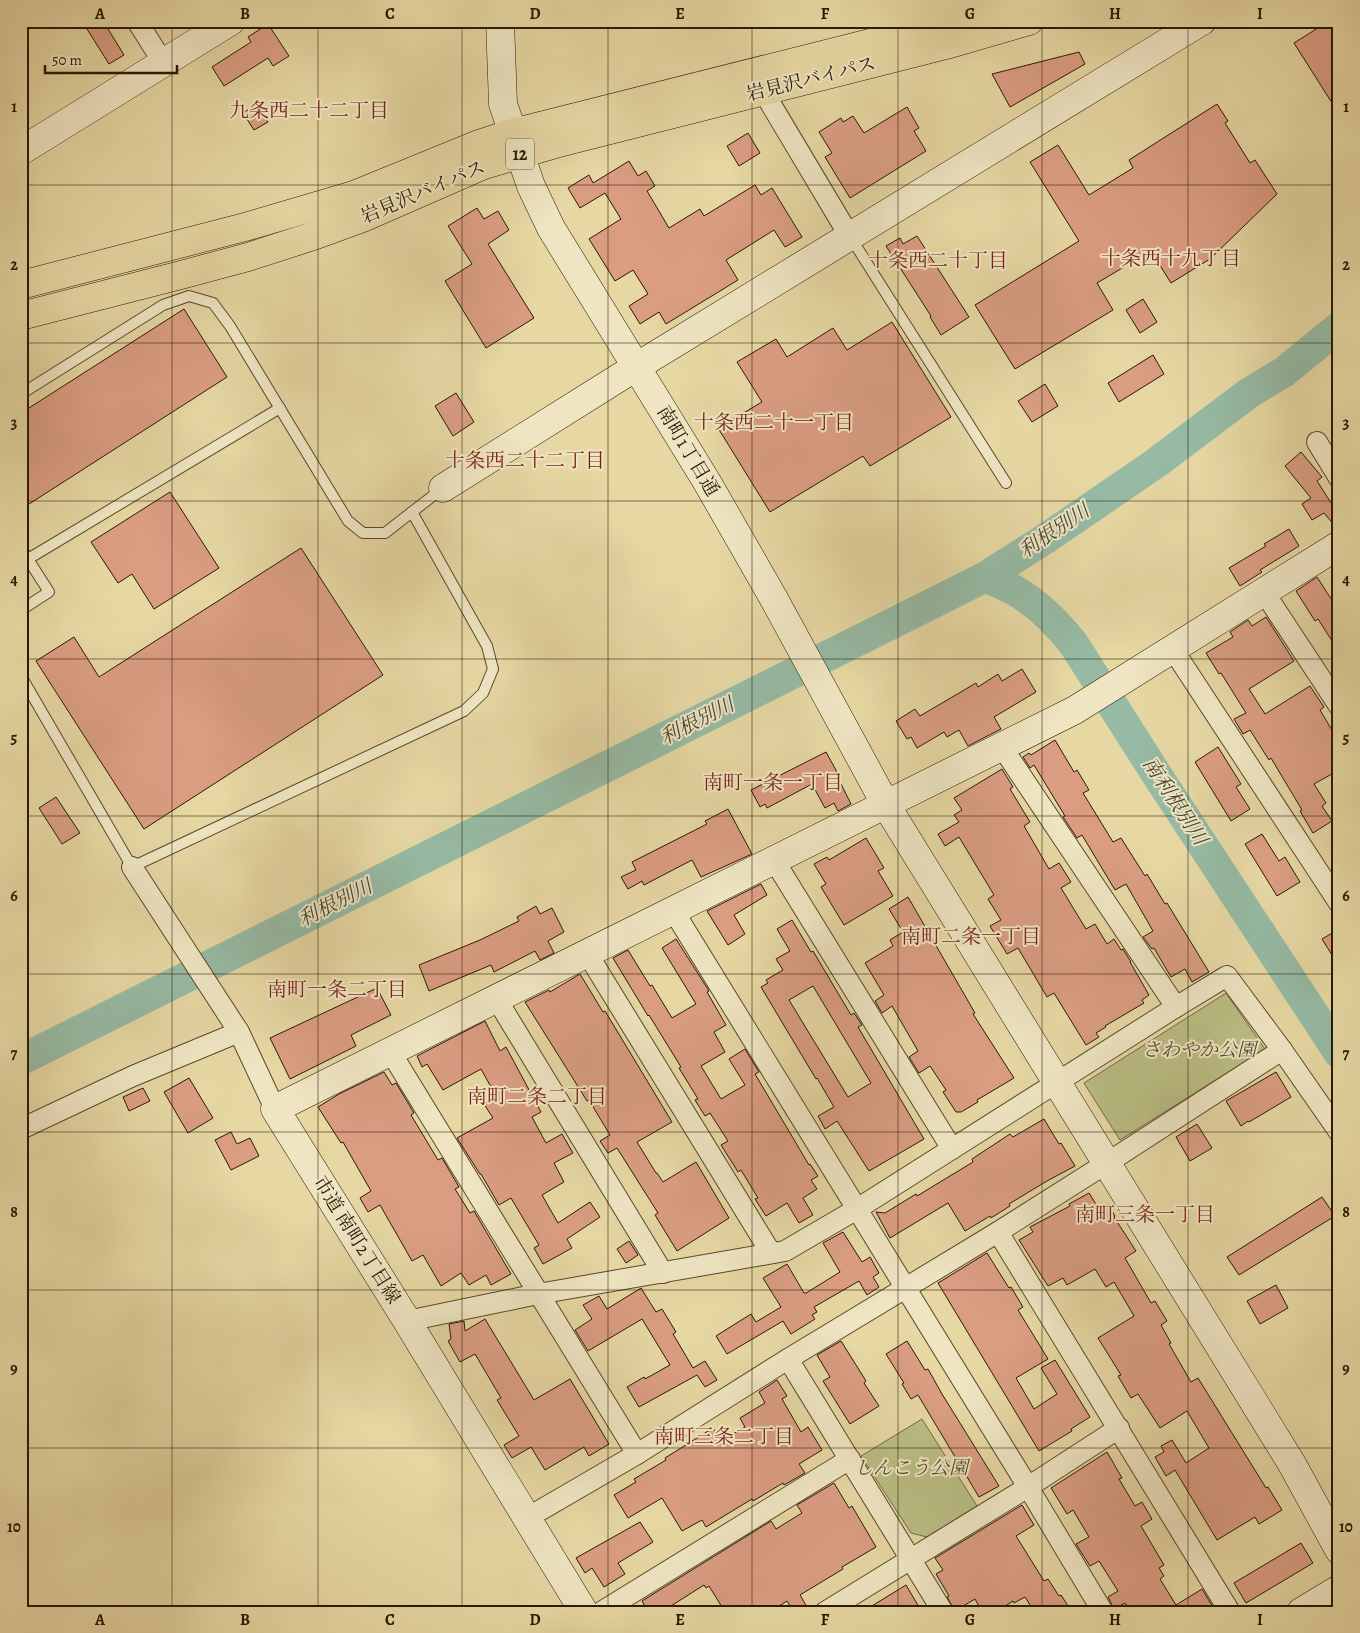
<svg xmlns="http://www.w3.org/2000/svg" width="1360" height="1633" viewBox="0 0 1360 1633" font-family="Alegreya,'Noto Serif JP',serif">
  <rect width="100%" height="100%" fill="#e6d7a3"/>
  <filter id="stains"><feTurbulence type="fractalNoise" baseFrequency=".004" numOctaves="4"/><feColorMatrix values="0 0 0 0 .2 0 0 0 0 .09 0 0 0 0 .02 0 0 0 .5 -.17"/></filter>
  <radialGradient id="worn" r=".72"><stop offset=".6" stop-color="#630" stop-opacity="0"/><stop offset="1" stop-color="#630" stop-opacity=".3"/></radialGradient>
  <g fill="#b9bd83" stroke="#716b43">
    <polygon points="1226,993 1265,1049 1120,1140 1084,1083"/>
    <polygon points="922,1419 977,1506 927,1537 911,1533 861,1456"/>
  </g>
  <g fill="none" stroke-linecap="round" stroke-linejoin="round">
    <g stroke="#96baa4" stroke-width="31">
      <path d="M985,577C995,581 1005,585 1014,590C1037,603 1056,622 1073,643L1155,772L1339,1053"/>
      <polyline points="21,1060 985,577 1045,539 1156,463 1249,393 1284,372 1339,327"/>
    </g>
  </g>
  <g fill="#da9d82" stroke="#291903" fill-rule="evenodd">
    <polygon points="82,21 103,21 124,55 109,64"/>
    <polygon points="1329,21 1339,21 1339,114 1294,43"/>
    <polygon points="268,24 289,56 273,66 268,58 224,86 212,67 251,42 248,37"/>
    <polygon points="1079,52 1085,64 1010,107 992,74"/>
    <polygon points="257,104 268,122 254,130 243,113"/>
    <polygon points="1217,104 1228,121 1225,123 1250,163 1255,160 1277,194 1210,259 1171,283 1151,251 1097,283 1113,310 1015,369 975,305 1079,241 1030,162 1058,145 1089,195 1133,168 1129,160"/>
    <polygon points="907,107 919,128 914,131 926,151 850,198 825,157 832,153 819,132 841,118 843,122 853,116 864,133"/>
    <polygon points="748,133 760,153 739,166 727,146"/>
    <polygon points="629,161 638,176 646,171 655,186 647,191 669,228 700,209 704,216 755,185 761,195 772,188 802,237 785,247 774,230 726,260 738,280 666,324 659,312 640,324 629,306 648,294 633,270 615,281 589,239 621,219 605,193 580,208 568,188 589,175 593,183"/>
    <polygon points="477,208 484,219 498,211 509,230 488,244 534,318 486,348 445,281 472,264 448,226"/>
    <polygon points="917,236 969,317 941,335 930,317 931,316 886,246 900,238 903,244"/>
    <polygon points="1143,299 1157,322 1140,333 1126,310"/>
    <polygon points="184,309 227,377 26,506 21,498 21,413"/>
    <polygon points="892,322 951,417 870,466 863,456 770,512 718,428 762,402 737,362 776,339 787,357 833,328 847,350"/>
    <polygon points="1153,355 1164,374 1119,402 1108,383"/>
    <polygon points="1045,384 1058,406 1032,422 1018,401"/>
    <polygon points="456,393 474,422 453,436 435,406"/>
    <polygon points="1301,452 1322,477 1317,481 1339,515 1339,525 1336,527 1324,513 1312,520 1302,504 1311,498 1285,466"/>
    <polygon points="170,492 219,568 154,609 132,574 118,583 91,542"/>
    <polygon points="1289,529 1299,546 1260,570 1262,572 1240,586 1229,568 1266,546 1264,544"/>
    <polygon points="301,548 383,675 144,829 36,661 74,637 99,677"/>
    <polygon points="1317,577 1339,611 1339,652 1318,619 1315,621 1296,591"/>
    <polygon points="1266,617 1294,661 1249,689 1265,714 1310,686 1324,707 1320,710 1339,742 1339,770 1314,784 1326,803 1322,806 1332,821 1313,833 1300,811 1302,810 1271,758 1269,760 1250,730 1243,734 1234,719 1246,713 1221,673 1219,674 1206,653 1233,637 1230,632 1248,620 1252,626"/>
    <polygon points="1022,669 1036,692 994,717 1001,729 968,746 959,730 947,737 944,732 917,748 911,737 907,739 896,721 915,709 920,716 976,683 978,687 998,674 1002,681"/>
    <polygon points="1055,740 1074,772 1077,770 1089,790 1083,793 1113,842 1121,838 1145,876 1147,874 1165,904 1167,903 1209,972 1192,982 1185,969 1171,977 1154,948 1152,949 1143,937 1153,931 1126,884 1115,890 1082,835 1077,838 1063,817 1065,816 1034,765 1030,768 1023,757 1029,753 1031,755"/>
    <polygon points="1218,747 1241,784 1236,787 1250,809 1231,821 1195,762"/>
    <polygon points="826,752 837,772 835,772 851,804 838,811 834,803 825,808 812,784 767,808 765,804 760,807 751,790"/>
    <polygon points="1002,769 1013,787 1010,789 1030,822 1024,826 1049,869 1059,863 1071,882 1061,888 1086,929 1095,924 1107,944 1114,939 1121,950 1123,949 1131,962 1130,962 1149,995 1142,1000 1144,1003 1105,1026 1106,1027 1096,1033 1099,1037 1086,1045 1054,993 1047,997 1018,948 1007,954 990,926 1001,920 988,899 994,895 959,837 945,846 938,834 959,822 954,815 962,810 954,798"/>
    <polygon points="56,797 80,833 62,844 39,808"/>
    <polygon points="728,809 752,854 701,877 692,860 644,885 642,881 628,889 621,877 636,870 632,862 707,824 705,821"/>
    <polygon points="1262,834 1279,861 1285,857 1300,882 1277,896 1245,844"/>
    <polygon points="866,838 884,868 878,871 893,896 844,925 821,887 826,884 814,864 827,857 829,860"/>
    <polygon points="761,884 767,895 734,915 745,934 728,945 707,911"/>
    <polygon points="908,897 975,1013 973,1014 1014,1078 977,1100 978,1102 961,1112 956,1112 943,1092 946,1090 930,1066 919,1073 909,1057 918,1051 892,1006 882,1013 875,1001 884,995 865,963 893,946 890,940 903,932 889,909"/>
    <polygon points="536,906 540,914 552,908 564,932 548,941 554,953 540,960 535,951 494,972 491,965 429,991 419,965 480,940 519,921 517,917"/>
    <path d="M792,920L811,952L813,951L851,1015L854,1013L862,1025L858,1027L924,1139L869,1171L837,1121L825,1129L818,1116L834,1107L817,1078L816,1079L761,987L768,983L766,980L783,970L776,959L790,951L777,929ZM813,986L871,1083L848,1097L789,1000Z"/>
    <polygon points="1339,929 1339,966 1322,939"/>
    <polygon points="676,939 709,991 707,992 726,1025 714,1032 725,1052 701,1066 721,1099 745,1085 729,1059 745,1049 759,1072 755,1074 809,1165 810,1164 818,1176 811,1180 817,1189 803,1198 813,1215 799,1223 787,1203 766,1216 755,1199 758,1198 741,1170 738,1172 721,1145 728,1141 710,1113 705,1116 695,1100 698,1099 679,1068 681,1067 649,1015 648,1016 613,958 628,950 650,986 652,985 672,1018 696,1004 662,948"/>
    <polygon points="580,974 603,1012 605,1011 672,1122 637,1142 656,1173 657,1173 663,1182 696,1162 729,1218 677,1251 655,1215 658,1213 617,1148 608,1153 600,1141 610,1135 589,1100 587,1101 525,1002 549,990 550,992"/>
    <polygon points="377,988 391,1015 351,1035 356,1046 290,1079 270,1038"/>
    <polygon points="485,1021 500,1051 506,1047 541,1112 532,1117 546,1143 562,1134 573,1153 554,1163 564,1182 542,1195 558,1223 590,1202 600,1217 567,1239 572,1248 543,1264 534,1248 539,1245 511,1198 499,1205 481,1174 480,1174 457,1138 493,1118 484,1104 496,1096 481,1069 443,1090 427,1064 422,1067 417,1056"/>
    <polygon points="384,1072 392,1085 396,1083 414,1113 411,1115 438,1160 442,1158 459,1187 455,1189 470,1213 474,1211 511,1274 491,1285 486,1275 469,1285 461,1273 441,1286 423,1255 412,1261 380,1205 368,1212 360,1198 371,1191 343,1142 341,1143 318,1107 339,1094"/>
    <polygon points="1276,1072 1291,1097 1249,1122 1248,1121 1241,1126 1226,1101"/>
    <polygon points="189,1078 213,1118 188,1133 164,1092"/>
    <polygon points="143,1088 150,1101 129,1111 123,1097"/>
    <polygon points="1044,1119 1059,1144 1061,1143 1075,1166 1047,1181 1009,1204 1010,1206 991,1218 990,1216 965,1231 948,1203 890,1238 876,1212 885,1213 916,1194 917,1196 973,1162 972,1159 1010,1134 1013,1137"/>
    <polygon points="1197,1124 1212,1148 1190,1161 1176,1137"/>
    <polygon points="231,1132 237,1144 250,1138 259,1156 231,1170 215,1140"/>
    <polygon points="1089,1193 1099,1209 1108,1204 1115,1216 1114,1217 1136,1251 1125,1258 1151,1303 1155,1301 1167,1321 1161,1325 1171,1343 1169,1344 1191,1382 1198,1378 1266,1488 1268,1487 1282,1510 1259,1524 1255,1517 1217,1540 1175,1470 1166,1476 1155,1457 1164,1452 1161,1446 1172,1440 1186,1463 1209,1448 1187,1411 1160,1428 1138,1394 1131,1398 1118,1376 1121,1375 1098,1338 1134,1316 1114,1282 1106,1287 1095,1269 1067,1285 1063,1278 1048,1286 1019,1240 1033,1232 1030,1227 1070,1206 1069,1204"/>
    <polygon points="1322,1197 1335,1216 1239,1275 1227,1257"/>
    <polygon points="843,1232 862,1262 870,1257 879,1273 873,1277 879,1287 867,1295 859,1281 814,1307 817,1312 812,1315 815,1319 791,1334 783,1321 727,1354 716,1336 751,1314 756,1322 781,1307 763,1278 787,1264 804,1293 806,1293 840,1272 823,1243"/>
    <polygon points="629,1241 638,1255 626,1263 617,1249"/>
    <polygon points="987,1253 1009,1288 1011,1287 1023,1307 1018,1310 1048,1359 1016,1378 1034,1409 1057,1394 1041,1368 1055,1360 1090,1417 1071,1429 1072,1431 1039,1451 938,1283"/>
    <polygon points="1276,1285 1288,1308 1260,1324 1247,1301"/>
    <polygon points="641,1288 656,1312 662,1309 676,1332 673,1334 693,1368 705,1361 717,1380 705,1387 697,1375 639,1407 627,1387 644,1377 645,1379 670,1365 642,1319 588,1351 575,1330 592,1319 583,1305 599,1296 607,1309"/>
    <polygon points="485,1319 534,1400 570,1379 609,1444 589,1456 584,1447 545,1470 531,1447 512,1458 504,1445 519,1436 497,1400 501,1398 475,1354 460,1362 448,1341 451,1339 449,1324 464,1321 465,1331"/>
    <polygon points="841,1341 866,1381 864,1383 879,1406 850,1424 823,1381 830,1377 817,1355"/>
    <polygon points="907,1341 925,1370 928,1369 942,1394 999,1486 979,1497 918,1395 911,1399 902,1384 904,1383 886,1354"/>
    <polygon points="777,1380 787,1396 782,1399 801,1432 808,1427 822,1450 799,1464 805,1473 784,1485 783,1483 753,1501 752,1499 706,1527 702,1520 682,1531 662,1498 628,1518 614,1495 636,1482 634,1479 666,1460 665,1458 713,1428 721,1441 745,1427 740,1418 765,1403 759,1392"/>
    <polygon points="1107,1452 1122,1478 1119,1479 1135,1506 1142,1502 1152,1519 1141,1526 1164,1565 1159,1568 1164,1576 1160,1579 1176,1605 1202,1589 1216,1612 1130,1612 1125,1603 1114,1609 1108,1597 1118,1591 1099,1561 1090,1566 1076,1544 1089,1537 1073,1510 1067,1514 1051,1488"/>
    <polygon points="834,1483 849,1508 852,1506 876,1547 842,1567 843,1569 800,1595 807,1607 799,1612 794,1612 787,1601 770,1612 725,1612 709,1586 706,1588 704,1585 671,1606 675,1612 648,1612 642,1601 771,1521 776,1529 802,1513 797,1505"/>
    <polygon points="1022,1505 1034,1525 1016,1536 1044,1581 1048,1579 1059,1596 1061,1595 1072,1612 1032,1612 1034,1611 1025,1597 1014,1603 1013,1601 996,1612 982,1612 975,1599 955,1611 947,1597 949,1596 936,1574 943,1570 935,1558"/>
    <polygon points="640,1522 653,1542 618,1563 625,1574 604,1587 592,1568 585,1573 576,1558"/>
    <polygon points="1301,1543 1313,1563 1246,1603 1234,1583"/>
    <polygon points="906,1585 922,1612 927,1609 929,1612 862,1612"/>
  </g>
  <g fill="none" stroke-linecap="round" stroke-linejoin="round">
    <g stroke="#58482b" stroke-width="12">
      <g id="lane">
        <polyline points="851,238 1006,483"/>
        <polyline points="21,394 163,305 189,296 213,303 230,326 348,521 363,533 385,533 412,512"/>
        <polyline points="21,548 49,592 21,610"/>
        <polyline points="28,559 280,408"/>
        <polyline points="21,676 132,867 464,711 483,693 493,669 487,646 412,512 443,488"/>
      </g>
    </g>
    <g stroke="#58482b" stroke-width="22">
      <g id="street">
        <polyline points="137,21 164,64"/>
        <polyline points="757,81 850,237"/>
        <polyline points="1317,442 1339,478"/>
        <polyline points="1264,592 1339,706"/>
        <polyline points="1172,648 1339,903"/>
        <polyline points="1002,747 1176,1007"/>
        <polyline points="774,860 952,1149"/>
        <polyline points="132,867 239,1032 275,1109"/>
        <polyline points="673,910 1028,1487 1103,1612"/>
        <polyline points="587,953 771,1253"/>
        <polyline points="496,998 663,1273"/>
        <polyline points="390,1051 637,1454"/>
        <polyline points="21,1129 133,1076 239,1032"/>
        <polyline points="998,1232 1230,1612"/>
        <polyline points="407,1321 538,1294 785,1251 857,1209 1176,1007 1227,976 1282,1050 1339,1132"/>
        <polyline points="788,1359 943,1612"/>
        <polyline points="527,1518 637,1454 788,1359 998,1232 1107,1163 1282,1050"/>
        <polyline points="601,1612 850,1459"/>
        <polyline points="825,1612 1028,1487 1119,1428"/>
      </g>
    </g>
    <g stroke="#291903" stroke-width="29">
      <g id="secondary">
        <polyline points="500,21 503,104 531,186 551,228 707,482 774,599 886,805 1292,1464 1339,1550"/>
        <polyline points="21,151 231,21"/>
        <polyline points="443,488 636,367 1202,21"/>
        <polyline points="584,1612 407,1321 275,1109 1075,710 1339,545"/>
        <polyline points="1301,1612 1339,1589"/>
      </g>
    </g>
    <g stroke="#291903" stroke-width="29">
      <g id="highway">
        <polyline points="21,285 245,227 354,195 479,144 512,133 957,21"/>
        <polyline points="21,316 181,275 248,257 310,237 365,217 484,165 555,144 946,45 1029,21"/>
      </g>
    </g>
    <use href="#lane" stroke="#efe5c3" stroke-width="10"/>
    <use href="#street" stroke="#efe5c3" stroke-width="20"/>
    <use href="#secondary" stroke="#efe5c3" stroke-width="28"/>
    <use href="#highway" stroke="#e6d7a3" stroke-width="28"/>
  </g>
  <path fill="none" stroke="#291903" stroke-width="1" stroke-opacity="0.55" d="M172,21V1612M318,21V1612M462,21V1612M608,21V1612M752,21V1612M898,21V1612M1042,21V1612M1188,21V1612M21,185H1339M21,343H1339M21,501H1339M21,659H1339M21,816H1339M21,974H1339M21,1132H1339M21,1290H1339M21,1448H1339"/>
  <g text-anchor="middle" dominant-baseline="central" stroke-width="4" stroke-linejoin="round" paint-order="stroke">
    <rect fill="#efe5c3" stroke="#64563d" stroke-width="1" x="506" y="138.5" width="28" height="31" rx="4"/>
    <g font-size="18" font-weight="bold" fill="#291903">
      <text x="520" y="154">12</text>
    </g>
    <g font-size="19" fill="#291903" stroke="#efe5c3">
      <text transform="translate(811 79) rotate(-14)">岩見沢バイパス</text>
      <text transform="translate(423 192) rotate(-23)">岩見沢バイパス</text>
      <text transform="translate(688 451) rotate(59)">南町1丁目通</text>
      <text transform="translate(357 1240) rotate(58)">市道 南町2丁目線</text>
    </g>
    <g font-size="19" font-style="italic" fill="#544a29" stroke="#efe5c3">
      <text x="1199" y="1050">さわやか公園</text>
      <text x="911" y="1468">しんこう公園</text>
    </g>
    <g font-size="20" fill="#7a1f14" stroke="#efe5c3">
      <text x="309" y="110">九条西二十二丁目</text>
      <text x="1171" y="258">十条西十九丁目</text>
      <text x="938" y="260">十条西二十丁目</text>
      <text x="774" y="422">十条西二十一丁目</text>
      <text x="525" y="460">十条西二十二丁目</text>
      <text x="773" y="782">南町一条一丁目</text>
      <text x="971" y="936">南町二条一丁目</text>
      <text x="337" y="989">南町一条二丁目</text>
      <text x="537" y="1096">南町二条二丁目</text>
      <text x="1145" y="1214">南町三条一丁目</text>
      <text x="724" y="1436">南町三条二丁目</text>
    </g>
    <g font-size="20" font-style="italic" fill="#4a4933" stroke="#efe5c3">
      <text transform="translate(1054 531) rotate(-34)">利根別川</text>
      <text transform="translate(697 721) rotate(-27)">利根別川</text>
      <text transform="translate(1175 801) rotate(57)">南利根別川</text>
      <text transform="translate(335 903) rotate(-27)">利根別川</text>
    </g>
  </g>
  <rect width="1360" height="1633" fill="none" stroke="#e6d7a3" stroke-width="55"/>
  <path d="M45 65v8h132v-8" fill="none" stroke="#291903" stroke-width="2.5"/>
  <text x="52" y="65" font-size="15" fill="#291903" stroke="#efe5c3" stroke-width="4" paint-order="stroke">50 m</text>
  <rect x="28" y="28" width="1304" height="1578" fill="none" stroke="#291903" stroke-width="2"/>
  <g font-size="16" text-anchor="middle" font-weight="bold" fill="#291903">
    <text x="100" y="19">A</text>
    <text x="245" y="19">B</text>
    <text x="390" y="19">C</text>
    <text x="535" y="19">D</text>
    <text x="680" y="19">E</text>
    <text x="825" y="19">F</text>
    <text x="970" y="19">G</text>
    <text x="1115" y="19">H</text>
    <text x="1260" y="19">I</text>
    <text x="14" y="112">1</text>
    <text x="1346" y="112">1</text>
    <text x="14" y="270">2</text>
    <text x="1346" y="270">2</text>
    <text x="14" y="428">3</text>
    <text x="1346" y="428">3</text>
    <text x="14" y="585">4</text>
    <text x="1346" y="585">4</text>
    <text x="14" y="743">5</text>
    <text x="1346" y="743">5</text>
    <text x="14" y="901">6</text>
    <text x="1346" y="901">6</text>
    <text x="14" y="1059">7</text>
    <text x="1346" y="1059">7</text>
    <text x="14" y="1217">8</text>
    <text x="1346" y="1217">8</text>
    <text x="14" y="1374">9</text>
    <text x="1346" y="1374">9</text>
    <text x="14" y="1532">10</text>
    <text x="1346" y="1532">10</text>
    <text x="100" y="1625">A</text>
    <text x="245" y="1625">B</text>
    <text x="390" y="1625">C</text>
    <text x="535" y="1625">D</text>
    <text x="680" y="1625">E</text>
    <text x="825" y="1625">F</text>
    <text x="970" y="1625">G</text>
    <text x="1115" y="1625">H</text>
    <text x="1260" y="1625">I</text>
  </g>
  <rect width="100%" height="100%" filter="url(#stains)"/>
  <rect width="100%" height="100%" fill="url(#worn)"/>
</svg>
